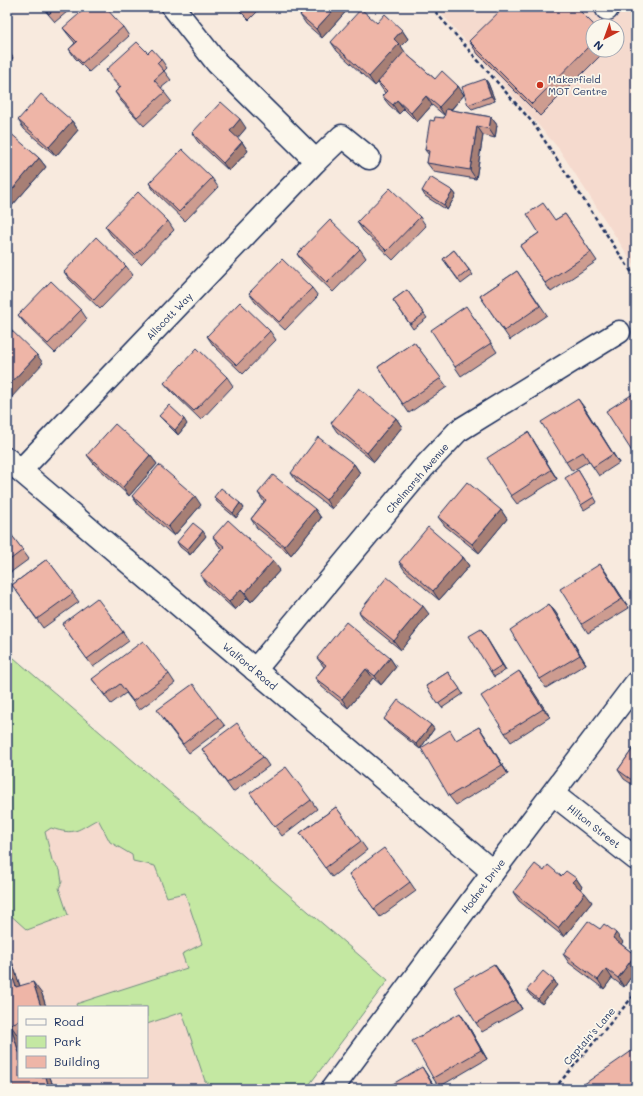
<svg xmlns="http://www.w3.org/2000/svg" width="643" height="1096" viewBox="0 0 643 1096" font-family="Mali,sans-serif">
  <rect width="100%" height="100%" fill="#f8eade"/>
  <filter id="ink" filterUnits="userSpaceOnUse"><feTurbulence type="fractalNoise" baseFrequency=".025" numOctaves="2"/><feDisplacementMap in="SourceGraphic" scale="8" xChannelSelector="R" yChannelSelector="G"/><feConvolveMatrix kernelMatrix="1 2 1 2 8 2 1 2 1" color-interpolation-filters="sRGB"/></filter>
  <g filter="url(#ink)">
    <g fill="#f5dace" fill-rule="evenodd">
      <path d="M436,7H636V268L559,149ZM593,26H617V50H593Z"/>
      <path d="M7,652L388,980L306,1089H7ZM19,1007H147V1077H19Z"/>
    </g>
    <path fill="#c4e8a2" stroke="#708c80" d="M7,652L388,980L306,1089H219L205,1081L182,1012L147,1024V1007H77L76,1004L187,968L182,954L202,944L185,893L167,897L155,866L133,861L132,855L110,842L98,819C77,830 76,836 51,828L45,832L52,860L60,870L62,882L59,888L68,915L27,930L7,912Z"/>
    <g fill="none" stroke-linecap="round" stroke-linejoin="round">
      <g stroke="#1b2f5e" stroke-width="25">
        <g id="minor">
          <polyline points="173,7 217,63 316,161"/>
          <polyline points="607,9 608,7"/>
          <polyline points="7,459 493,872"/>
          <polyline points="21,470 316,161 342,136 369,158"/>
          <polyline points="255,670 423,468 458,431 619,332"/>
          <polyline points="553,794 636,859"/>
          <polyline points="332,1089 493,872 636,683"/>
        </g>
      </g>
      <g stroke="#1b2f5e" stroke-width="2.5" stroke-dasharray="4 3" stroke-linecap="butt">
        <polyline points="431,7 533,123 636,279"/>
        <polyline points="554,1089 636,993"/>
      </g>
      <use href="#minor" stroke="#fbf7ec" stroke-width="22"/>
    </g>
    <g fill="#cd9c90" stroke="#1b2f5e">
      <polygon points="42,7 73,7 55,22"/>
      <polygon points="236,7 262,7 249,20"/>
      <polygon points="295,7 350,7 322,38 306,24 300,15 301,13"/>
      <polygon points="377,23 402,30 408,39 401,46 405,53 435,79 458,86 464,95 451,110 491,117 497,125 495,138 483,135 476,179 434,172 427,163 429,155 425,150 434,121 444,118 445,116 432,105 417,122 404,109 399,114 389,105 382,96 385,93 378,83 375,86 337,51 331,42"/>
      <polygon points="593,26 593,50 606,50 540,116 478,54 469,41"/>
      <polygon points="123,27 129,36 89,72 75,58 69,49 75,43 70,37 63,28"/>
      <polygon points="148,53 161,59 167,68 164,71 171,80 161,88 171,101 144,126 121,101 115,92 120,88 112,79 106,70"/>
      <polygon points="485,79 488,83 495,101 472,109 468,105"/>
      <polygon points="18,120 72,121 78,130 56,156 24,129"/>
      <polygon points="246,128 237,138 242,142 248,151 229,171 198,142 192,133"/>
      <polygon points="7,132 39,158 46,167 11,207 7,203"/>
      <polygon points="212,178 218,187 185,221 155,192 149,183"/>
      <polygon points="422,191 453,191 456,195 447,210 425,196"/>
      <polygon points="565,214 597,261 551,292 520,246 539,233 555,220"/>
      <polygon points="420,217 426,226 393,260 363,231 357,222"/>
      <polygon points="168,221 174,230 141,264 111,235 105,226"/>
      <polygon points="360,249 366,258 333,292 303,263 297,254"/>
      <polygon points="454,250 473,275 461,284 443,259"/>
      <polygon points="126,266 133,275 100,309 70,280 64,272"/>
      <polygon points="517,271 547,315 510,340 480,296"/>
      <polygon points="312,288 318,296 285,330 255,302 249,293"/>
      <polygon points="407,290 427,318 413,329 393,300"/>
      <polygon points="81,310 87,319 55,353 25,324 18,315"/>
      <polygon points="472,315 497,352 461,376 455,367"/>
      <polygon points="270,331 276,340 243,374 213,345 207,336"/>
      <polygon points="414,342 447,387 409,413 378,367"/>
      <polygon points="227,377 233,386 201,420 171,391 164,383"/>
      <polygon points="636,392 636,457 631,450"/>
      <polygon points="584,407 619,463 599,476 589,461 572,471 566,462"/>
      <polygon points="159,416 187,424 178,435"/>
      <polygon points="396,418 402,427 374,462 337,432 331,423"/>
      <polygon points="528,432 557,479 517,504 511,496"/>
      <polygon points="87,455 150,455 157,464 129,496 94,464"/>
      <polygon points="354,464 360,473 332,509 297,482 291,473"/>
      <polygon points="578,470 597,502 584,510 581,505"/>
      <polygon points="258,493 315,509 321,518 291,555 257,528 251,519 264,502"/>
      <polygon points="132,496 201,505 174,536 138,505"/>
      <polygon points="214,497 240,503 244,508 236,518 217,502"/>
      <polygon points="501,510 507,519 479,553 445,526 438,517"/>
      <polygon points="7,529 29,559 7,575"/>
      <polygon points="206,536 190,555 180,547 177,542"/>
      <polygon points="213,537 280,570 251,602 247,598 235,610 206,584 200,575 223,549 219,546"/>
      <polygon points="463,557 469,566 439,600 405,571 399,562"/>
      <polygon points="47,559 79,602 43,628 12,585"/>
      <polygon points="600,564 629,608 588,633 582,624"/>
      <polygon points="549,604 556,613 586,664 546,688 540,679"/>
      <polygon points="359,612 429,614 401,650 365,621"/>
      <polygon points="62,624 123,632 129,641 93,667"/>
      <polygon points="481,629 506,670 494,677 491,672"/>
      <polygon points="317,658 390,658 396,667 381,685 373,678 348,708 322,687 315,678 324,667"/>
      <polygon points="519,671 550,717 511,742 505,733"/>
      <polygon points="448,672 463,694 442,708 426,686"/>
      <polygon points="169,674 175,683 139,710 126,693 111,704 92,679"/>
      <polygon points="218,717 225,726 189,753 163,719"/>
      <polygon points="384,719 431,725 434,729 420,749 388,724"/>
      <polygon points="479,727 485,736 508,774 456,805 449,796 457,740"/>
      <polygon points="636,744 636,787 624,779 618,770"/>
      <polygon points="202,749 263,757 269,766 233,792"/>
      <polygon points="311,800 317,809 282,836 256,801"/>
      <polygon points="336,807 367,850 332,877 300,833"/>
      <polygon points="544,871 561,876 576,878 582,887 580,889 592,902 564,937 519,901 513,892"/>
      <polygon points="349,874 410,882 416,891 380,917"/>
      <polygon points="600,929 623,942 621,944 635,955 636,957 636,970 624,987 612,978 604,989 569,963 563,954"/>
      <polygon points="7,946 20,986 42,994 46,1007 19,1007 19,1036 18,1036 19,1039 19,1077 50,1077 54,1089 7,1089"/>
      <polygon points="494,964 501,973 522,1009 482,1032 476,1023"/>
      <polygon points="554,980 557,985 542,1004 530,995 527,990"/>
      <polygon points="466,1022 487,1059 439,1087 433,1078"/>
    </g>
    <g fill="#a77f75" stroke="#1b2f5e">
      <polygon points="336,7 350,7 322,38 316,29"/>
      <polygon points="402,30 408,39 401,46 405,52 375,86 369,77 394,39"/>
      <polygon points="10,53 13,58 7,65 7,57"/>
      <polygon points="485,79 488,83 495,101 491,96"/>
      <polygon points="458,86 464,95 445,116 439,107"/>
      <polygon points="426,96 432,105 417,122 411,113"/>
      <polygon points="397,100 404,109 399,114 393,105"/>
      <polygon points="491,117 497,125 495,138 489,129"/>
      <polygon points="240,119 246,128 236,140 230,131"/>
      <polygon points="72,121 78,130 56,156 49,147"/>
      <polygon points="477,126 483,135 476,179 470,170"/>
      <polygon points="242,142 248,151 229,171 223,163"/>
      <polygon points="39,158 46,167 11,207 7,201 7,196"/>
      <polygon points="453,191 456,195 447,210 444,205"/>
      <polygon points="37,355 43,363 11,398 7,392 7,387"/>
      <polygon points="578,399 584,407 619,463 613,454"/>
      <polygon points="396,418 402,427 374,462 367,453"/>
      <polygon points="184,419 187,424 178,435 175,430"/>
      <polygon points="528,432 534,441 557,479 551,470"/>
      <polygon points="150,455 157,464 129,496 123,487"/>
      <polygon points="354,464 360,473 332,509 326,500"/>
      <polygon points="195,496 201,505 174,536 168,527"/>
      <polygon points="240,503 244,508 236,518 233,513"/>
      <polygon points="315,509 321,518 291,555 284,546"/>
      <polygon points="501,510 507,519 479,553 472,544"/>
      <polygon points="203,531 206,536 190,555 187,550"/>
      <polygon points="463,557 469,566 439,600 433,591"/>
      <polygon points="273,561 280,570 251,602 245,593"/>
      <polygon points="600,564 606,572 629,608 622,599"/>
      <polygon points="241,589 247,598 235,610 229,602"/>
      <polygon points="549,604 556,613 586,664 580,655"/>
      <polygon points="423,606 429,614 401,650 394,641"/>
      <polygon points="481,629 484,634 506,670 502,665"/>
      <polygon points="390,658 396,667 381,685 375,676"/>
      <polygon points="366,669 373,678 348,708 342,699"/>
      <polygon points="519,671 526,680 550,717 543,709"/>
      <polygon points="431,725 434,729 420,749 416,744"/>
      <polygon points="479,727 485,736 508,774 502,765"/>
      <polygon points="576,878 582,887 578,891 572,882"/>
      <polygon points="585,893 592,902 564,937 558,928"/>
      <polygon points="616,933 623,942 619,947 613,938"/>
      <polygon points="7,946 24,999 16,987 7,961"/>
      <polygon points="635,955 636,957 636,970 624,987 618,978"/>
      <polygon points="494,964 501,973 522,1009 516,1000"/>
      <polygon points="606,969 612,978 604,989 598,980"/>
      <polygon points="554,980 557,985 542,1004 538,999"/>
      <polygon points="33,982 42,994 46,1007 41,1007"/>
      <polygon points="460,1013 466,1022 487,1059 481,1050"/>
      <polygon points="10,1024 18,1036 19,1039 19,1053"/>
      <polygon points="422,1067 428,1076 436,1089 435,1089"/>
      <polygon points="46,1077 50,1077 54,1089 49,1089"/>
    </g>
    <g fill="#eeb5a7" stroke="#1b2f5e">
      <polygon points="43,7 56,7 49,14"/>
      <polygon points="87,7 105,7 123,27 82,63 69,49 77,42 63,28"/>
      <polygon points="239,7 247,7 243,11"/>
      <polygon points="298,7 336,7 316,29 300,15 303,12"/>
      <polygon points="504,7 576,7 595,26 593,26 593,42 532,104 469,41"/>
      <polygon points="361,9 377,23 385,14 402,30 394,39 399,44 369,77 331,42"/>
      <polygon points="137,42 148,53 152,49 161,59 157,63 164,71 154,80 165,92 137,117 115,92 121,87 106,70"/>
      <polygon points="7,50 10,53 7,57"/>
      <polygon points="404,52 435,79 442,71 458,86 439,107 426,96 411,113 397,100 393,105 382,96 387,91 378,82"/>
      <polygon points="485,79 491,96 468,105 462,87"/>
      <polygon points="41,94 72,121 49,147 18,120"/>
      <polygon points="221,102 240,119 230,131 242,142 223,163 192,133"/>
      <polygon points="446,109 491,117 489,129 477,126 470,170 427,163 429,151 425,150 430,120 434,121 435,117 444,118"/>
      <polygon points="8,131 39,158 7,196 7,132"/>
      <polygon points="182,149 212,178 179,212 149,183"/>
      <polygon points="430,177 453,191 444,205 422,191"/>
      <polygon points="390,188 420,217 387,251 357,222"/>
      <polygon points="138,192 168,221 135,255 105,226"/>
      <polygon points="543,203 555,220 565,214 591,252 545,283 520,246 539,233 527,214"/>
      <polygon points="330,220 360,249 327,283 297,254"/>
      <polygon points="96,237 126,266 94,300 64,272"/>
      <polygon points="454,250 469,270 458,279 443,259"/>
      <polygon points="282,259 312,288 279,322 249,293"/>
      <polygon points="517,271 540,306 504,331 480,296"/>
      <polygon points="51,281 81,310 48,344 18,315"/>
      <polygon points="407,290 424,314 410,324 393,300"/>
      <polygon points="240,302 270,331 237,365 207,336"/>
      <polygon points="466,306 491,343 455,367 431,330"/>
      <polygon points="7,326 37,355 7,387"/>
      <polygon points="414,342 441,378 403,404 378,367"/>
      <polygon points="197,348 227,377 194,411 164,383"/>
      <polygon points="359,388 396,418 367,453 331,423"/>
      <polygon points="636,392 636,446 631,450 606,411"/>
      <polygon points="578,399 613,454 593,467 583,452 566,462 541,422"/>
      <polygon points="169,405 184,419 175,430 159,416"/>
      <polygon points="115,424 150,455 123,487 87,455"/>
      <polygon points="528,432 551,470 511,496 487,458"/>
      <polygon points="318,437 354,464 326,500 291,473"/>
      <polygon points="159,465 195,496 168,527 132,496"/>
      <polygon points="578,470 594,497 581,505 565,478"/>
      <polygon points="273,475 315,509 284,546 251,519 266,500 258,493"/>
      <polygon points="467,482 501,510 472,544 438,517"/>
      <polygon points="221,488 240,503 233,513 214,497"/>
      <polygon points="228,520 273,561 245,593 241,589 229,602 200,575 225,547 213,537"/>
      <polygon points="193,523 203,531 187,550 177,542"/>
      <polygon points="428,527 463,557 433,591 399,562"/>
      <polygon points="7,529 23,550 7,562"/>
      <polygon points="47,559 73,593 37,619 12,585"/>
      <polygon points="600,564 622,599 582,624 560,589"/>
      <polygon points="387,577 423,606 394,641 359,612"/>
      <polygon points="97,598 123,632 87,659 62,624"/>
      <polygon points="549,604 580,655 540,679 510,630"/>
      <polygon points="346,622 390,658 375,676 366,669 342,699 315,678 326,665 317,658"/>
      <polygon points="481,629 502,665 491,672 469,636"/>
      <polygon points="143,641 169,674 133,701 120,684 105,695 92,679"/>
      <polygon points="519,671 543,709 505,733 481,696"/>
      <polygon points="448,672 460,689 438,704 426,686"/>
      <polygon points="193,684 218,717 183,744 157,710"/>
      <polygon points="398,700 431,725 416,744 384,719"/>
      <polygon points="237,723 263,757 227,783 202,749"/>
      <polygon points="479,727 502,765 449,796 421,748 450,730 456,740"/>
      <polygon points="636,744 636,783 618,770"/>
      <polygon points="286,767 311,800 275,827 250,793"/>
      <polygon points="336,807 361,841 325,868 300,833"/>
      <polygon points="384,848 410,882 374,909 349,874"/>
      <polygon points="535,864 544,871 548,865 561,876 566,871 576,878 572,882 585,893 558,928 513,892"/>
      <polygon points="588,921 600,929 604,924 611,929 616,933 613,938 635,955 618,978 606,969 598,980 563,954"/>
      <polygon points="7,961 16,987 33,982 41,1007 19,1007 19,1021 10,1024 19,1053 19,1077 46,1077 49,1089 7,1089"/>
      <polygon points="494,964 516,1000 476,1023 454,987"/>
      <polygon points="543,971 554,980 538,999 527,990"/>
      <polygon points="460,1013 481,1050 433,1078 412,1041"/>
      <polygon points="636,1048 636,1089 577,1089"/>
      <polygon points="422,1067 435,1089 384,1089"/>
    </g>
  </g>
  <circle fill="#c8321e" stroke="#fbf7ec" stroke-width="1.5" cx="540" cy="85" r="4"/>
  <g text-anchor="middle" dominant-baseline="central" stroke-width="3.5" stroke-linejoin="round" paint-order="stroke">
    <g font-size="10" fill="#1b2f5e" stroke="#fbf7ec" text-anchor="start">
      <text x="548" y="79">Makerfield<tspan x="548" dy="12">MOT Centre</tspan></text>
    </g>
    <g font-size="10" fill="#1b2f5e" stroke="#fbf7ec">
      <text transform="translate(169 316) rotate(-46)">Allscott Way</text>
      <text transform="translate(417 478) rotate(-49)">Chelmarsh Avenue</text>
      <text transform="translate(250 666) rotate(40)">Walford Road</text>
      <text transform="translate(594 826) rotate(38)">Hilton Street</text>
      <text transform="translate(483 886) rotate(-53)">Hodnet Drive</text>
      <text transform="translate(589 1036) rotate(-49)">Captain's Lane</text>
    </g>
  </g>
  <rect width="643" height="1096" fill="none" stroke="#fbf7ec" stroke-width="24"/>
  <rect x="12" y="12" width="619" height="1072" fill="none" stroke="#1b2f5e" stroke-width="1.5" filter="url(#ink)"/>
  <rect x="18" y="1006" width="130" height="72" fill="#fbf7ec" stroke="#a1a7b3"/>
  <rect x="26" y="1019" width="20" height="6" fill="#fbf7ec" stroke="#a1a7b3"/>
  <text x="54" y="1026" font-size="12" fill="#1b2f5e">Road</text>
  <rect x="26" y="1036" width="20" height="12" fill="#c4e8a2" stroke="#a1a7b3"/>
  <text x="54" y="1046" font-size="12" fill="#1b2f5e">Park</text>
  <rect x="26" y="1056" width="20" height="12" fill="#eeb5a7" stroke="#a1a7b3"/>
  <text x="54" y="1066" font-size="12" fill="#1b2f5e">Building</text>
  <g transform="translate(605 38) rotate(221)"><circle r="19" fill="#fbf7ec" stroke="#a1a7b3"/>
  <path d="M0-3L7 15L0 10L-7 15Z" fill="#c8321e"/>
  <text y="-6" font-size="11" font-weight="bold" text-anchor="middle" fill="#1b2f5e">N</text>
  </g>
</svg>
